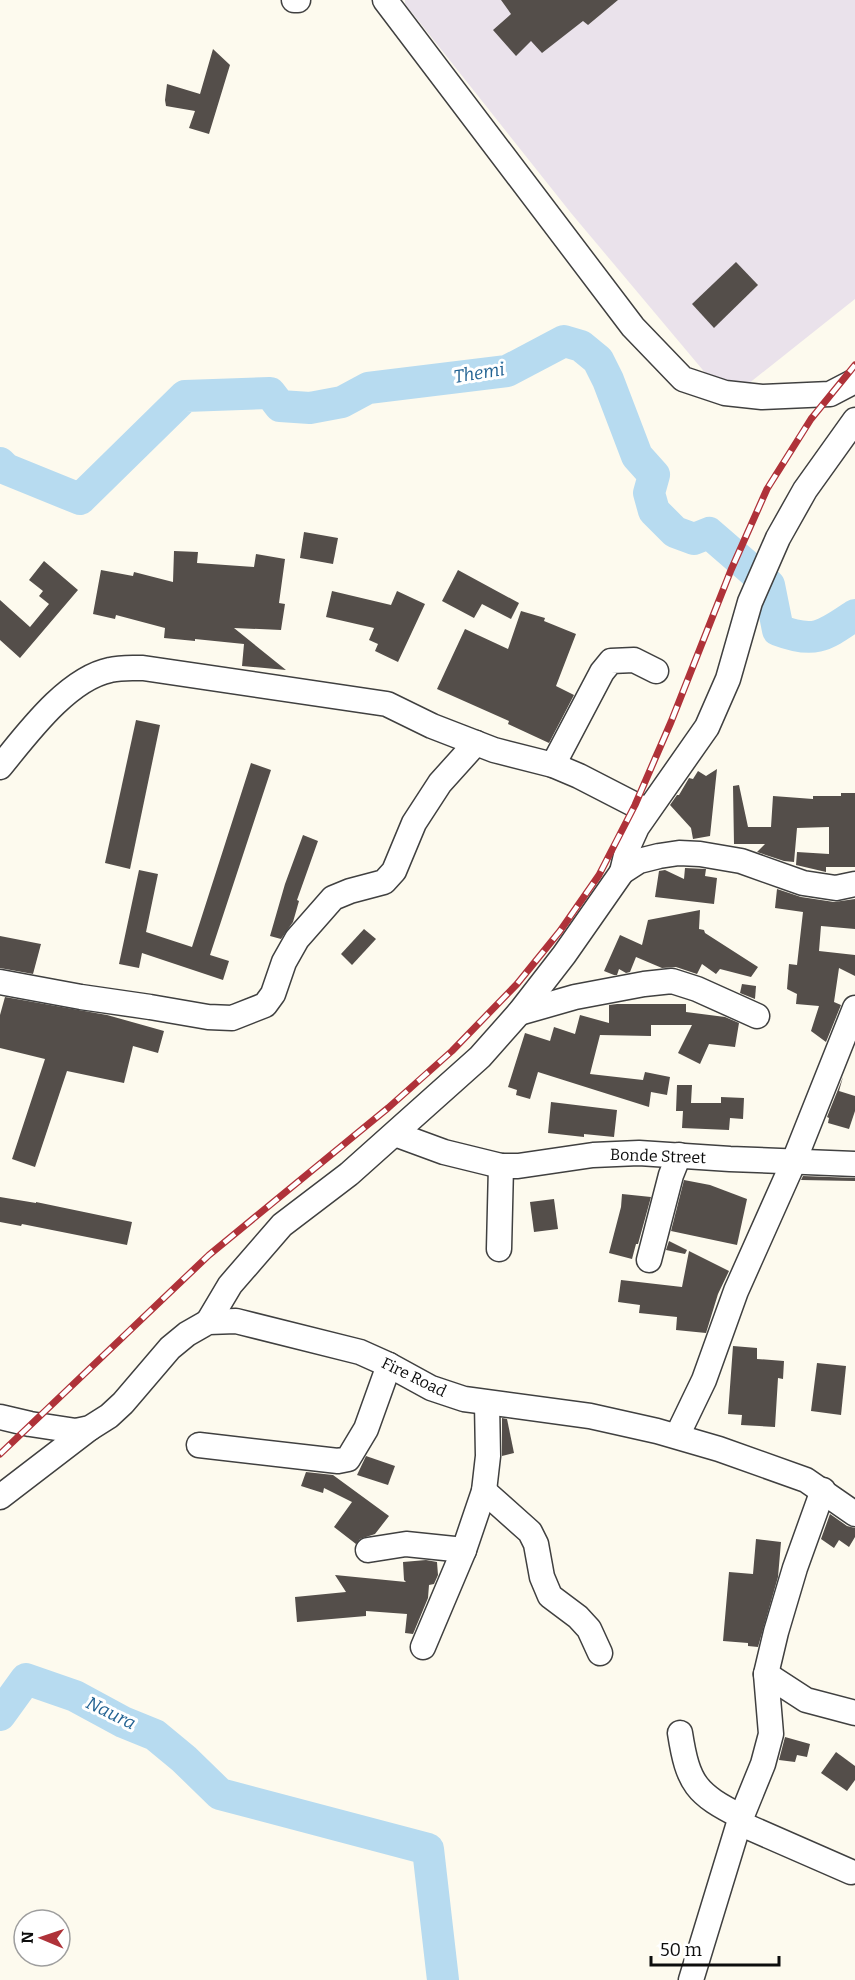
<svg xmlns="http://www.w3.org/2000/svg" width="855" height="1980" viewBox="0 0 855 1980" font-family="Bitter,serif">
  <rect width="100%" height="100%" fill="#fdfaee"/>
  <polygon fill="#eae2eb" points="405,0 855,0 855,299 728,400 571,213 405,4"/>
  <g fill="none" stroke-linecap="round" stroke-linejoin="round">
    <g stroke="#b7dbf0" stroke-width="32">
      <path d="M0,463L6,469L80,499L185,396L270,393L280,406L310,408L342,402L368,388L507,371L564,341L581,346L598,360L608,380L637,456L654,475L649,493L654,511L675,532L694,539L709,533L769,585L778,630C815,644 824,636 855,615"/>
      <polyline points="0,1715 26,1679 75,1696 123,1722 155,1735 184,1759 220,1794 428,1849 443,1980"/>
    </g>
  </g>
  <g fill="#544e4a">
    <polygon points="501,0 618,0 588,25 583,21 542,53 531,41 516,56 493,30 511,14"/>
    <polygon points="213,49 230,65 209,134 189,128 195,111 166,106 165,100 167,84 200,94"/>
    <polygon points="736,262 758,285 714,328 692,304"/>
    <polygon points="304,532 338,538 333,564 300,558"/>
    <polygon points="174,551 198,552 197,563 254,567 256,554 285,559 279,603 285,604 281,630 234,628 286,670 242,666 244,644 195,639 195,641 164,638 165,628 116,615 115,619 93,614 101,570 133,576 134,572 173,582"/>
    <polygon points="44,561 78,590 20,658 0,640 0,600 30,627 49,604 39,596 43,591 29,580"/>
    <polygon points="458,570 519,603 511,619 482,604 474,618 442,601"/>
    <polygon points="332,591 391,605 397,591 425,604 398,662 375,651 378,644 369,640 374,628 326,617"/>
    <polygon points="521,611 545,618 544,621 576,634 556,686 574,695 549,743 508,724 509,721 437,689 465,629 508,649"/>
    <polygon points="136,720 160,725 130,869 105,863"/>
    <polygon points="251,763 271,770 210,955 229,961 223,980 142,953 139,968 119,964 139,870 158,874 146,932 192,947"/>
    <polygon points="717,769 710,836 693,839 691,828 670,805 677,795 679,795 689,778 693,779 698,771 706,776"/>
    <polygon points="739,785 748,827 771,827 773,796 813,799 813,796 841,796 841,793 855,793 855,867 826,867 826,872 796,865 797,852 829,854 829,827 797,828 794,862 784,861 757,852 765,844 734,844 733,786"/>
    <polygon points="303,835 318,841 297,900 299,901 293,922 281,939 270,936 285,884"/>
    <polygon points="685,868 706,869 705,876 717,878 714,904 655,897 659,871 665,870 684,879"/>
    <polygon points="777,889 801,897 834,902 855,899 855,929 821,926 819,951 855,955 855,976 839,968 834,1002 841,1005 826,1042 811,1031 819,1006 796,1004 797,994 787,989 789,964 797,965 803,912 775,908"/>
    <polygon points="700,910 699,929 704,930 705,933 758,967 751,977 720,969 716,974 702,964 697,974 676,967 662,968 636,957 630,972 626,973 619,969 617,975 614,975 604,971 620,935 642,945 648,920"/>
    <polygon points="364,929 376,939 352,965 341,954"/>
    <polygon points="0,936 41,944 33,974 0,968"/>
    <polygon points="742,984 756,986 755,999 740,993"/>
    <polygon points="5,997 107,1015 164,1031 158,1053 133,1046 124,1083 67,1071 35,1167 12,1159 45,1059 0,1048 0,1015"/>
    <polygon points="617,1004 686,1004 686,1012 725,1017 739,1023 735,1047 709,1044 700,1064 678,1053 692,1025 651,1025 651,1036 600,1035 590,1074 643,1080 645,1072 670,1077 667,1095 651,1092 649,1107 538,1072 530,1099 516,1095 517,1090 508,1087 525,1033 550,1041 554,1027 575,1034 580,1015 609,1023 609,1005"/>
    <polygon points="843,1077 839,1091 855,1096 855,1111 849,1129 828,1123 829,1118 827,1117"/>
    <polygon points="677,1085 692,1085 691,1103 721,1103 721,1097 744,1098 743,1119 730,1118 729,1130 682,1128 683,1111 676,1111"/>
    <polygon points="551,1102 617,1110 614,1137 584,1134 584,1137 548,1133"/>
    <polygon points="803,1176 855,1178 855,1181 801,1180"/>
    <polygon points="684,1180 710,1185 747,1199 737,1245 671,1231"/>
    <polygon points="622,1194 651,1197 638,1244 636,1244 632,1259 609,1253 621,1207"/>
    <polygon points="0,1197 36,1203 36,1202 132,1222 127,1245 22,1224 21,1226 0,1222"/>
    <polygon points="554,1199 558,1229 534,1232 530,1202"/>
    <polygon points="669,1241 687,1250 685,1254 666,1250"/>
    <polygon points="689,1251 729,1271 718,1294 706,1333 676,1330 677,1317 639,1313 640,1305 618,1302 621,1280 682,1287"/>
    <polygon points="733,1346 757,1348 757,1359 784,1361 783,1379 778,1378 775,1427 741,1425 742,1415 728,1414"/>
    <polygon points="817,1363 846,1366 841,1415 811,1411"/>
    <polygon points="502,1418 507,1419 514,1453 502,1456"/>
    <polygon points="366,1456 395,1466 388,1485 357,1475"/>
    <polygon points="306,1472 333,1475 389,1516 375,1534 360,1539 356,1544 334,1527 352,1502 324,1488 323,1493 301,1486"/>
    <polygon points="830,1514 847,1526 855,1528 855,1537 849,1547 839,1540 834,1548 821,1539"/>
    <polygon points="756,1539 781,1542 778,1577 758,1647 748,1646 748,1643 723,1641 729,1572 753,1574"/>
    <polygon points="426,1560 437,1562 438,1575 434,1584 429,1585 428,1598 413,1634 405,1633 407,1614 366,1611 366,1616 297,1622 295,1597 346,1592 335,1575 406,1582 404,1580 403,1562"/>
    <polygon points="785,1737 810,1744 807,1757 797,1755 795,1762 779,1760"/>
    <polygon points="836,1752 855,1766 855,1780 847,1791 821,1773"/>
  </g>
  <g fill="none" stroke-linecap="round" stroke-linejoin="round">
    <g stroke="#404040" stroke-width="27">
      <g id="minor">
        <polyline points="294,0 298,0"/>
        <polyline points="385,0 633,327 683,379 725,393 762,397 830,394 855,381"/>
        <polyline points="553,765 602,672 611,661 634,660 656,671"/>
        <path d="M0,767C27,734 67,679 110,670C121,667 133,668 143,668L387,704L432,726L494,750L553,765L579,776L647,811"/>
        <polyline points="622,872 628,847 637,827 707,727 728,679 750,602 778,538 805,490 855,420"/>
        <polyline points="0,982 81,997 150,1007 208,1017 232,1018 265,1005 273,994 284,962 297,939 333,898 350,891 384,882 394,871 414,823 440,783 476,743"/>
        <polyline points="519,1013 575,997 644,984 672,981 697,989 757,1016"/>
        <polyline points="395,1134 444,1152 501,1166 518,1166 593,1155 639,1153 730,1159 855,1164"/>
        <polyline points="499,1249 501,1166"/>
        <polyline points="649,1260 671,1175 679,1155"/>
        <polyline points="208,1322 230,1285 282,1225 349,1174 480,1057 519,1013 564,955 622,872 639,861 659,856 679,853 700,854 741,861 803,883 836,888 855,884"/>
        <polyline points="0,1417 30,1424 76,1431 90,1428 109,1416 123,1403 170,1348 187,1334 208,1322 236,1321 360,1352 389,1365 431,1388 464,1399 590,1416 657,1431 719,1449 806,1480 855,1514"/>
        <polyline points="677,1436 704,1380 736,1291 794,1161 855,1008"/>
        <polyline points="199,1445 338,1461 348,1459 366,1429 389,1365"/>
        <polyline points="484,1491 530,1532 536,1544 542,1577 550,1596 578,1617 589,1629 600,1653"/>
        <polyline points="0,1497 90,1428"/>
        <polyline points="368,1550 406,1544 464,1550"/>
        <polyline points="423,1647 464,1550 484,1491 488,1456 487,1403"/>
        <polyline points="766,1674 806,1700 855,1713"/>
        <path d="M680,1733C688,1784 696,1794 742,1817"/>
        <polyline points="739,1823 851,1872"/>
        <polyline points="691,1980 739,1823 763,1764 771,1734 766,1674 776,1632 795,1568 823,1490"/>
      </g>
    </g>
    <use href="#minor" stroke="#fff" stroke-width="24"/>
    <g stroke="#af3239" stroke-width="7">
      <polyline id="rail" points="0,1454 209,1255 388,1108 452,1051 517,984 560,931 599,875 635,805 671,722 731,570 767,489 811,419 855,365"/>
    </g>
    <use href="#rail" stroke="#fff" stroke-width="4.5" stroke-dasharray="14" stroke-linecap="butt"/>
  </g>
  <g text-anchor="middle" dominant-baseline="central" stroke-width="6" stroke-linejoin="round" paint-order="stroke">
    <g font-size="16" fill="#0d0d0d" stroke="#fff">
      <text transform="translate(658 1156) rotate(2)">Bonde Street</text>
      <text transform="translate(414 1377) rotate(26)">Fire Road</text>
    </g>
    <g font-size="18" font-style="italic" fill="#226292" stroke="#fff">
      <text transform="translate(479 373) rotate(-9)">Themi</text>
      <text transform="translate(111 1713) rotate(26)">Naura</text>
    </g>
  </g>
  <g transform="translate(42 1938) rotate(272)"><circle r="28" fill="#ffffff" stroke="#9e9e9e" stroke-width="1.5"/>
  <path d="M0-4.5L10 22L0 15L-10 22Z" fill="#af3239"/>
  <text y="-9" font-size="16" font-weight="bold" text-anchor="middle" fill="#0d0d0d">N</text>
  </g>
  <path d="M651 1956v9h128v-9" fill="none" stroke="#0d0d0d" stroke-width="3"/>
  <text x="660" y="1956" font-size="18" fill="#0d0d0d" stroke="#ffffff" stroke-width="4.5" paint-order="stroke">50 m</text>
</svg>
